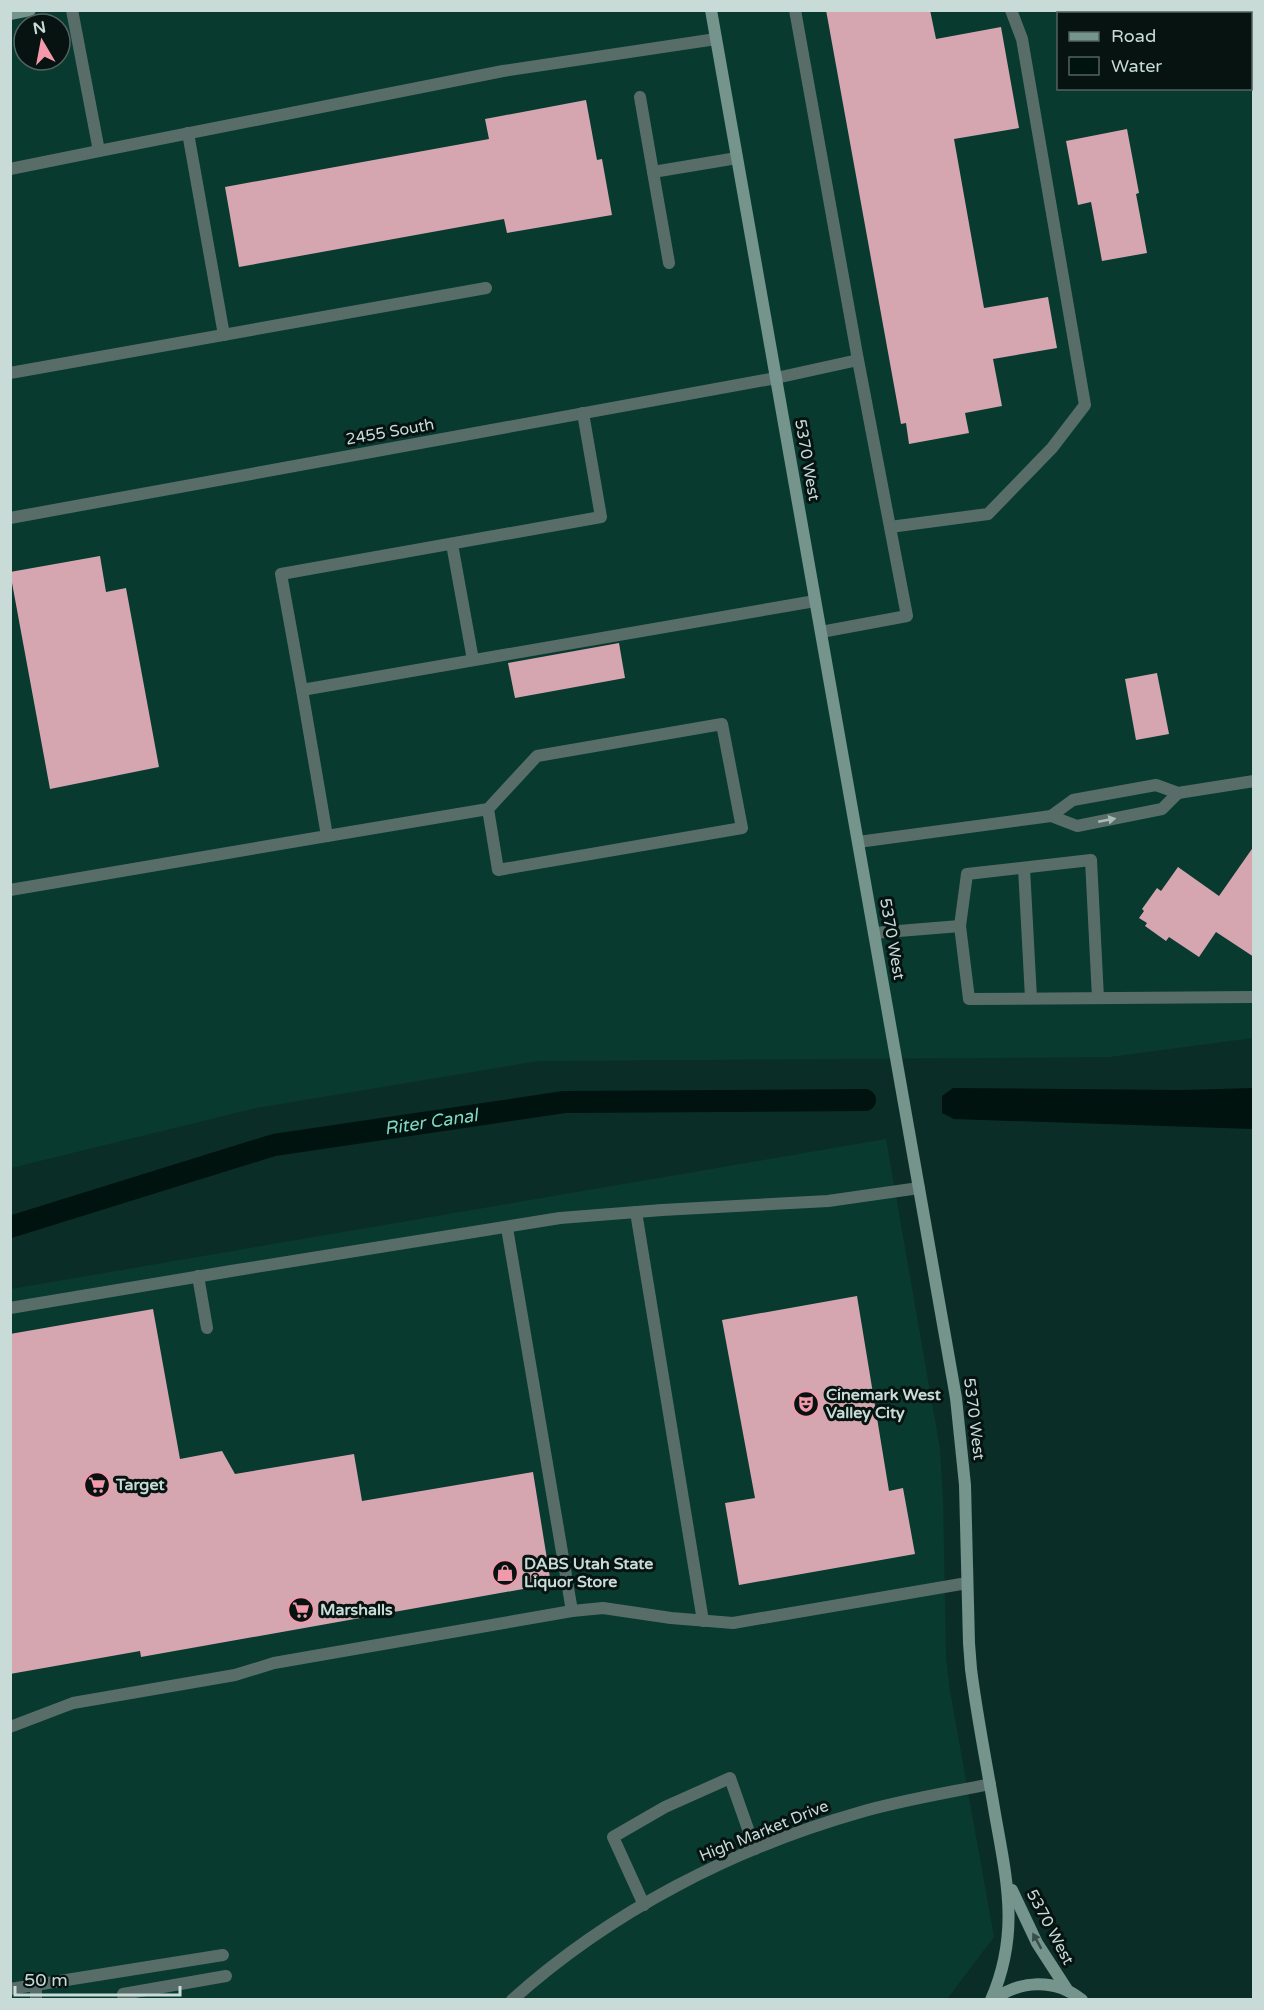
<svg xmlns="http://www.w3.org/2000/svg" width="1264" height="2010" viewBox="0 0 1264 2010" font-family="'Varela Round',sans-serif">
  <rect width="100%" height="100%" fill="#0a2e27"/>
  <g fill="#083a30" fill-rule="evenodd">
    <path d="M10,11H1253V1038L1109,1057L538,1061L256,1108L11,1168ZM1058,14H1250V88H1058ZM24,24H60V60H24Z"/>
    <polygon points="886,1139 940,1449 943,1499 946,1658 950,1691 994,1937 947,1999 11,2000 11,1289"/>
  </g>
  <polygon fill="#00130e" points="953,1088 1183,1090 1253,1088 1253,1129 954,1119 942,1113 942,1096"/>
  <g fill="none" stroke-linecap="round" stroke-linejoin="round">
    <path stroke="#00130e" stroke-width="22" id="s1" d="M10,1227L274,1145L564,1102L865,1100"/>
  </g>
  <g fill="#d5a6af">
    <polygon points="826,10 930,10 936,39 1001,27 1019,128 954,139 984,308 1048,297 1057,348 993,359 1002,406 965,413 969,433 909,444 906,423 901,424"/>
    <polygon points="586,100 597,160 602,159 612,215 507,233 504,219 239,267 225,187 489,139 485,119"/>
    <polygon points="1127,129 1139,193 1136,194 1147,253 1102,261 1091,202 1078,205 1066,141"/>
    <polygon points="100,556 106,592 126,588 159,767 50,789 10,572"/>
    <polygon points="619,643 625,678 515,698 508,663"/>
    <polygon points="1157,673 1169,734 1136,740 1125,679"/>
    <polygon points="1254,846 1254,957 1216,932 1199,957 1169,937 1166,941 1145,926 1147,923 1139,918 1144,911 1142,909 1157,888 1161,891 1178,867 1219,896"/>
    <polygon points="857,1296 889,1491 903,1488 915,1554 739,1585 725,1503 755,1498 722,1320"/>
    <polygon points="153,1309 180,1459 222,1451 235,1474 354,1454 362,1501 533,1472 551,1584 141,1657 140,1651 10,1674 10,1334"/>
  </g>
  <g fill="none" stroke-linecap="round" stroke-linejoin="round">
    <g stroke="#596d68" stroke-width="12">
      <polyline points="795,10 858,360"/>
      <polyline points="640,97 653,172 737,158"/>
      <polyline points="188,133 224,335"/>
      <polyline points="99,151 503,71 716,39"/>
      <polyline points="10,169 99,151 72,10"/>
      <polyline points="653,172 669,263"/>
      <polyline points="10,373 486,288"/>
      <polyline points="776,378 858,360 907,616 821,632"/>
      <polyline points="890,527 988,514 1052,448 1085,405 1022,39 1011,10"/>
      <polyline points="452,544 473,660"/>
      <polyline points="302,690 281,574 601,517 583,413"/>
      <polyline points="1051,816 1077,826 1162,809 1178,793"/>
      <polyline points="327,836 488,809 498,870 742,828 722,724 537,756 488,809"/>
      <polyline points="858,842 1051,816 1073,800 1156,785 1178,793 1254,781"/>
      <polyline points="1024,868 1031,998"/>
      <polyline points="10,890 327,836 302,690 815,601"/>
      <polyline points="960,926 967,874 1091,860 1098,998"/>
      <polyline points="874,933 960,926 969,999 1254,997"/>
      <polyline points="636,1212 703,1621"/>
      <polyline points="507,1228 572,1611"/>
      <polyline points="198,1276 207,1328"/>
      <polyline points="10,1308 231,1271 560,1218 662,1210 828,1201 919,1188"/>
      <polyline points="10,1727 73,1703 235,1675 274,1663 572,1611 603,1608 671,1618 733,1623 967,1583"/>
      <polyline points="644,1905 613,1837 665,1807 730,1778 755,1849"/>
      <polyline points="10,1989 223,1955"/>
      <polyline points="36,2000 36,1985"/>
      <polyline points="124,2000 123,1994 226,1976"/>
    </g>
    <g stroke="#596d68" stroke-width="12">
      <polyline points="10,518 776,378"/>
      <path d="M512,2000C611,1911 734,1848 861,1812C903,1800 947,1793 990,1784"/>
    </g>
    <g stroke="#74948c" stroke-width="12">
      <path d="M711,10L956,1398L965,1485L969,1643L971,1669C977,1717 987,1766 995,1814C1007,1882 1020,1933 991,2000"/>
      <polyline points="10,14 30,10"/>
      <polyline points="1012,1890 1037,1943 1068,1991"/>
      <path d="M993,2000C1020,1980 1055,1978 1082,2000"/>
    </g>
  </g>
  <defs><path id="oneway-solid" d="M-6-.8H1V-3.2L6.5 0L1 3.2V.8H-6Z" transform="scale(1.5)"/></defs>
  <use fill="#a7bab5" href="#oneway-solid" transform="translate(1107 820) rotate(-11)"/>
  <use fill="#374d48" href="#oneway-solid" transform="translate(1037 1941) rotate(-119)"/>
  <defs>
    <g id="theatre-ring" transform="scale(1.35)"><circle r="9.5" fill="#061310" stroke="#f29aac" stroke-width="1.5"/><path d="M-5-5.5Q0-4 5-5.5V0Q5 5 0 6Q-5 5-5 0ZM-3.3-2.5H-1v1.5H-3.3ZM1-2.5H3.3v1.5H1ZM-2.8 1Q0 5.5 2.8 1Z" fill="#f29aac"/></g>
    <g id="supermarket-ring" transform="scale(1.35)"><circle r="9.5" fill="#061310" stroke="#f29aac" stroke-width="1.5"/><path d="M-6-5.5h2.5l.6 2H6L4.5 2H-2.5L-4.4-4H-6ZM-1.5 3.2a1.3 1.3 0 1 0 .1 0ZM3 3.2a1.3 1.3 0 1 0 .1 0Z" fill="#f29aac"/></g>
    <g id="shop-ring" transform="scale(1.35)"><circle r="9.5" fill="#061310" stroke="#f29aac" stroke-width="1.5"/><path d="M-5-2.5h2.3a2.7 3.5 0 0 1 5.4 0H5L5.5 6h-11ZM-1.5-2.5h3a1.5 2.3 0 0 0-3 0Z" fill="#f29aac"/></g>
  </defs>
  <g fill-rule="evenodd">
    <use href="#theatre-ring" x="806" y="1404"/>
    <use href="#supermarket-ring" x="97" y="1485"/>
    <use href="#shop-ring" x="505" y="1573"/>
    <use href="#supermarket-ring" x="301" y="1610"/>
  </g>
  <g text-anchor="middle" dominant-baseline="central" stroke-width="6" stroke-linejoin="round" paint-order="stroke">
    <g font-size="16" fill="#c8dbd6" stroke="#061310">
      <text transform="translate(390 432) rotate(-10)">2455 South</text>
      <text transform="translate(807 460) rotate(80)">5370 West</text>
      <text transform="translate(892 939) rotate(80)">5370 West</text>
      <text transform="translate(974 1419) rotate(83)">5370 West</text>
      <text transform="translate(764 1831) rotate(-22)">High Market Drive</text>
      <text transform="translate(1050 1927) rotate(62)">5370 West</text>
    </g>
    <g font-size="16" font-weight="bold" fill="#c8dbd6" stroke="#061310" text-anchor="start">
      <text x="826" y="1395">Cinemark West<tspan x="826" dy="18">Valley City</tspan></text>
      <text x="116" y="1485">Target</text>
      <text x="524" y="1564">DABS Utah State<tspan x="524" dy="18">Liquor Store</tspan></text>
      <text x="320" y="1610">Marshalls</text>
    </g>
    <g font-size="18" font-style="italic" fill="#85d8c4" stroke="#061310">
      <text stroke="none"><textPath href="#s1" startOffset="435">Riter Canal</textPath></text>
    </g>
  </g>
  <rect width="1264" height="2010" fill="none" stroke="#c8dbd6" stroke-width="24"/>
  <rect x="1057" y="12" width="195" height="78" fill="#061310" stroke="#54635f" stroke-width="1.5"/>
  <rect x="1069" y="32" width="30" height="9" fill="#74948c" stroke="#54635f" stroke-width="1.5"/>
  <text x="1111" y="42" font-size="18" fill="#c8dbd6">Road</text>
  <rect x="1069" y="57" width="30" height="18" fill="#00130e" stroke="#54635f" stroke-width="1.5"/>
  <text x="1111" y="72" font-size="18" fill="#c8dbd6">Water</text>
  <g transform="translate(42 42) rotate(350)"><circle r="28" fill="#061310" stroke="#54635f" stroke-width="1.5"/>
  <path d="M0-4.5L10 22L0 15L-10 22Z" fill="#f29aac"/>
  <text y="-9" font-size="16" font-weight="bold" text-anchor="middle" fill="#c8dbd6">N</text>
  </g>
  <path d="M15 1986v9h165v-9" fill="none" stroke="#c8dbd6" stroke-width="3"/>
  <text x="24" y="1986" font-size="18" fill="#c8dbd6" stroke="#061310" stroke-width="4.5" paint-order="stroke">50 m</text>
</svg>
